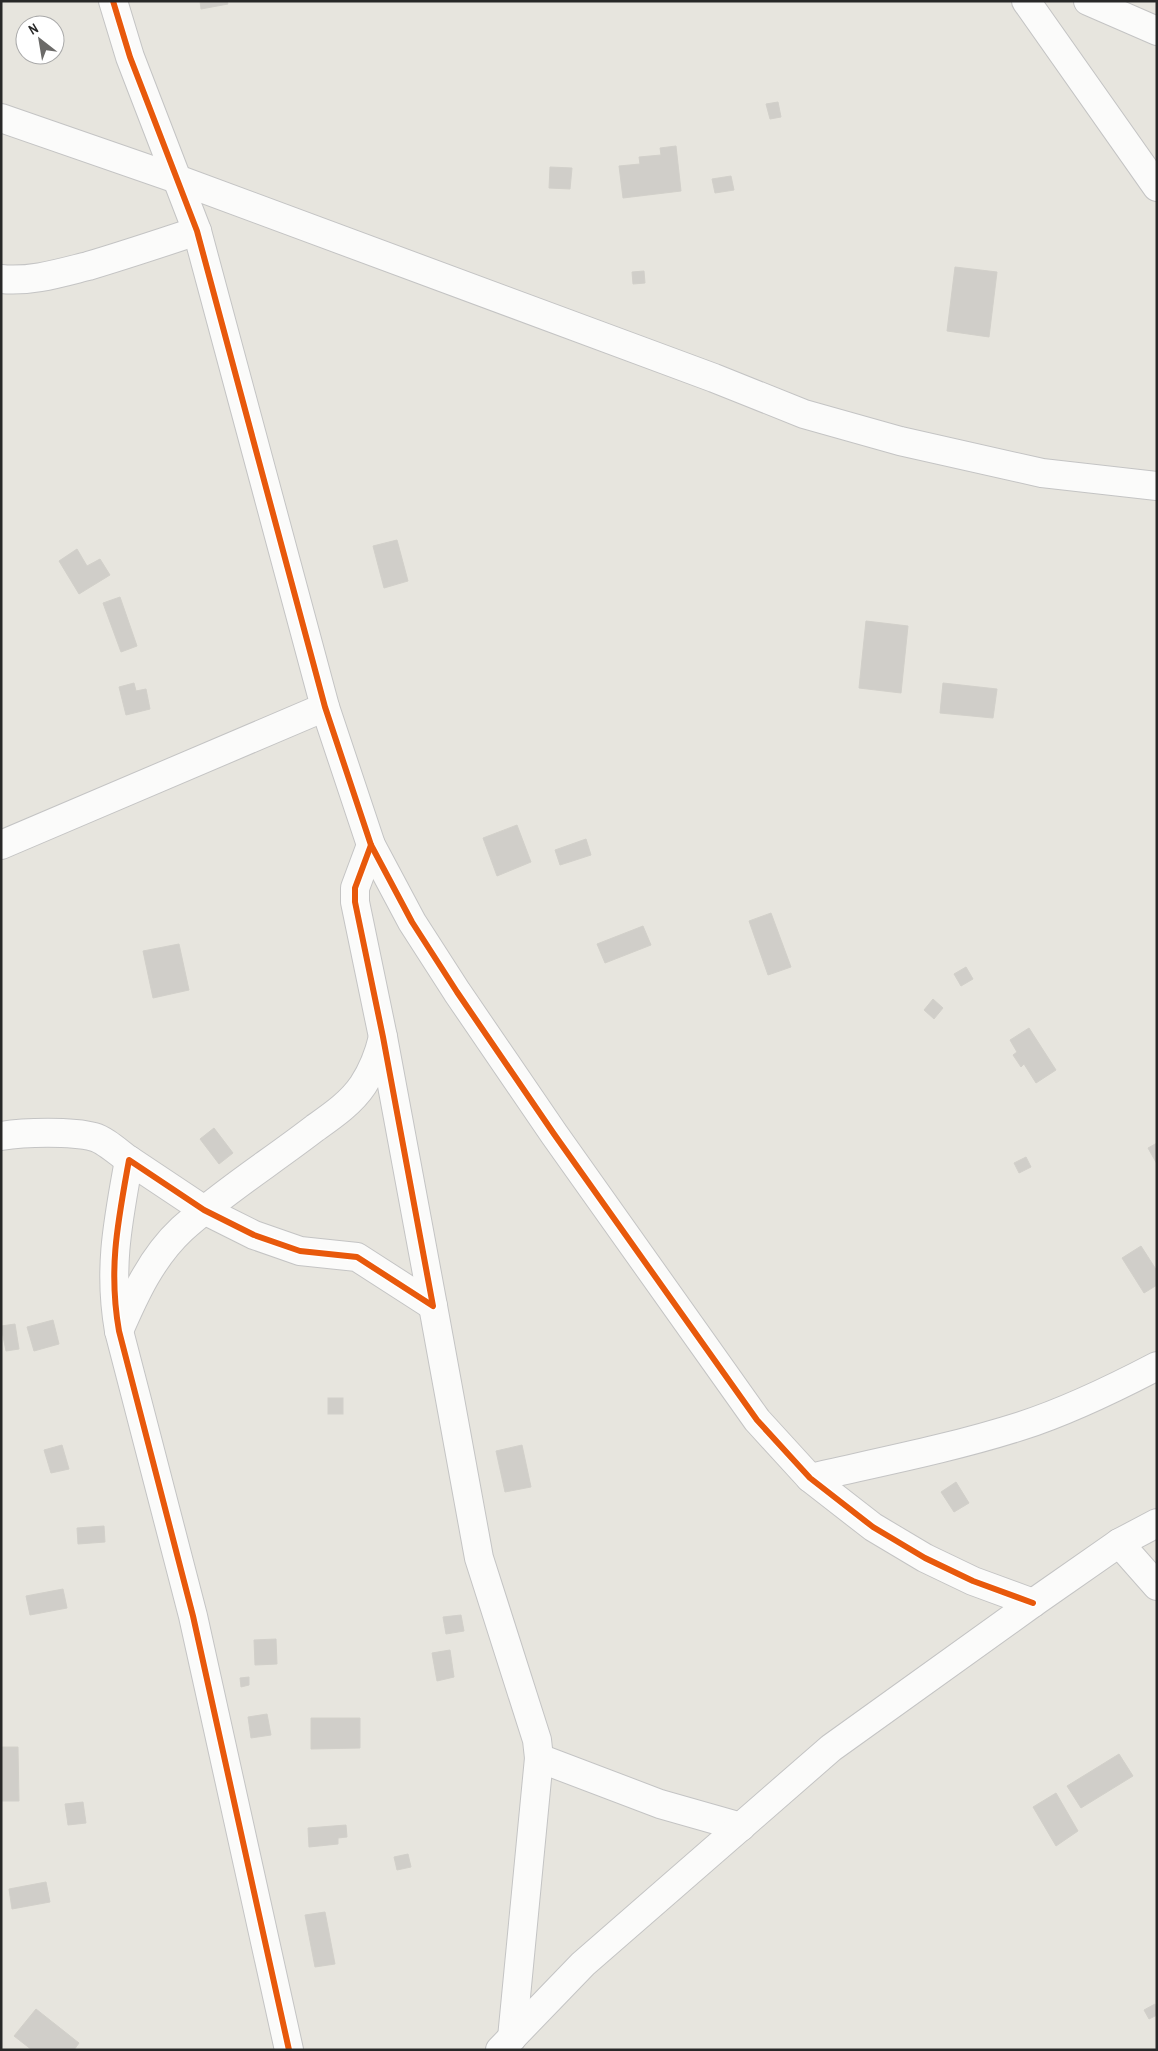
<svg xmlns="http://www.w3.org/2000/svg" width="1158" height="2051" viewBox="0 0 1158 2051" font-family="'Archivo Narrow',sans-serif">
  <rect width="100%" height="100%" fill="#e7e5de"/>
  <g fill="#d0cec9" stroke="#d2d0ca">
    <polygon points="200,1 227,1 228,4 201,9"/>
    <polygon points="778,102 781,117 770,119 766,104"/>
    <polygon points="676,146 681,191 623,198 619,166 640,164 639,157 661,155 660,148"/>
    <polygon points="550,167 572,168 570,189 549,188"/>
    <polygon points="731,176 734,190 715,193 712,179"/>
    <polygon points="955,267 997,272 989,337 947,331"/>
    <polygon points="644,271 645,283 633,284 632,272"/>
    <polygon points="397,540 408,581 384,588 373,546"/>
    <polygon points="77,549 87,566 100,559 110,575 79,594 59,561"/>
    <polygon points="120,597 137,646 121,652 103,603"/>
    <polygon points="866,621 908,626 901,693 859,688"/>
    <polygon points="134,683 136,691 146,689 150,709 126,715 119,687"/>
    <polygon points="943,683 997,689 993,718 940,713"/>
    <polygon points="517,825 531,862 497,876 483,838"/>
    <polygon points="586,839 591,855 560,865 555,850"/>
    <polygon points="771,913 791,967 768,975 749,921"/>
    <polygon points="643,926 651,945 605,963 597,944"/>
    <polygon points="179,944 189,990 153,998 143,951"/>
    <polygon points="966,967 973,979 961,986 954,974"/>
    <polygon points="933,999 943,1008 934,1019 924,1010"/>
    <polygon points="1029,1028 1056,1070 1036,1083 1024,1064 1021,1067 1013,1055 1017,1052 1010,1040"/>
    <polygon points="214,1128 233,1153 219,1164 200,1139"/>
    <polygon points="1157,1143 1157,1164 1148,1148"/>
    <polygon points="1026,1157 1031,1167 1019,1173 1014,1163"/>
    <polygon points="1141,1246 1157,1271 1157,1285 1144,1293 1122,1258"/>
    <polygon points="53,1320 59,1344 34,1351 27,1327"/>
    <polygon points="15,1324 19,1349 6,1351 1,1326"/>
    <rect x="328" y="1398" width="15" height="16"/>
    <polygon points="62,1445 69,1469 51,1473 44,1450"/>
    <polygon points="522,1445 531,1487 505,1492 496,1451"/>
    <polygon points="956,1482 969,1503 954,1512 941,1492"/>
    <polygon points="104,1526 105,1542 78,1544 77,1528"/>
    <polygon points="63,1589 67,1608 30,1615 26,1596"/>
    <polygon points="461,1615 464,1631 446,1634 443,1617"/>
    <polygon points="276,1639 277,1664 255,1665 254,1640"/>
    <polygon points="450,1650 454,1677 437,1681 432,1653"/>
    <polygon points="249,1677 249,1685 241,1687 240,1678"/>
    <polygon points="267,1714 271,1735 251,1738 248,1717"/>
    <polygon points="311,1718 360,1718 360,1748 311,1749"/>
    <polygon points="1,1747 18,1747 19,1801 1,1801"/>
    <polygon points="1119,1754 1133,1776 1081,1808 1067,1786"/>
    <polygon points="1056,1793 1078,1831 1056,1846 1033,1807"/>
    <polygon points="83,1802 86,1823 68,1825 65,1804"/>
    <polygon points="346,1825 347,1837 338,1838 338,1844 309,1847 308,1828"/>
    <polygon points="408,1854 411,1867 397,1870 394,1857"/>
    <polygon points="46,1882 50,1902 12,1909 9,1889"/>
    <polygon points="325,1912 335,1964 315,1967 305,1915"/>
    <polygon points="1155,2004 1157,2015 1149,2019 1144,2010"/>
    <polygon points="36,2009 79,2043 74,2050 32,2050 14,2036"/>
  </g>
  <g fill="none" stroke-linecap="round" stroke-linejoin="round">
    <g stroke="#c4c4c4" stroke-width="30">
      <g id="minor">
        <polyline points="113,1 130,57 197,231 325,707 371,845 412,922 457,992 554,1134 757,1420 810,1478 873,1527 925,1558 973,1581 1033,1603"/>
        <polyline points="1026,1 1157,187"/>
        <polyline points="1088,1 1157,31"/>
        <polyline points="1,118 177,179 714,378 804,414 900,441 1042,473 1157,486"/>
        <path d="M1,279C31,282 60,273 88,266C125,255 161,243 197,231"/>
        <polyline points="1,845 325,707"/>
        <path d="M1,1136C24,1132 72,1131 94,1137C105,1140 119,1153 129,1160"/>
        <polyline points="433,1306 479,1558 537,1740 539,1758 512,2038"/>
        <path d="M119,1331C135,1294 152,1257 182,1229C223,1192 271,1162 315,1128C332,1116 351,1103 363,1085C373,1070 379,1054 383,1037"/>
        <path d="M810,1478C880,1462 952,1448 1021,1426C1068,1411 1113,1389 1157,1366"/>
        <polyline points="1119,1543 1157,1586"/>
        <polyline points="539,1758 660,1804 741,1827"/>
        <path d="M289,2050L193,1616L119,1331C108,1269 118,1221 129,1160L204,1210L254,1235L300,1251L357,1257L433,1306L383,1037L355,902V888L371,845"/>
      </g>
    </g>
    <g stroke="#c4c4c4" stroke-width="30">
      <polyline id="tertiary" points="500,2050 583,1964 831,1748 1033,1603 1119,1543 1157,1523"/>
    </g>
    <use href="#minor" stroke="#fbfbfa" stroke-width="28"/>
    <use href="#tertiary" stroke="#fbfbfa" stroke-width="28"/>
    <g stroke="#fff" stroke-width="9">
      <g id="cycleway">
        <polyline points="113,1 130,57 197,231 325,707 371,845 412,922 457,992 554,1134 757,1420 810,1478 873,1527 925,1558 973,1581 1033,1603"/>
        <path d="M289,2050L193,1616L119,1331C108,1269 118,1221 129,1160L204,1210L254,1235L300,1251L357,1257L433,1306L383,1037L355,902V888L371,845"/>
      </g>
    </g>
    <use href="#cycleway" stroke="#e8590c" stroke-width="6"/>
  </g>
  <rect width="1158" height="2051" fill="none" stroke="#282828" stroke-width="5"/>
  <g transform="translate(40 40) rotate(329)"><circle r="24" fill="#ffffff" stroke="#a9a9a9"/>
  <path d="M0-4L9 19L0 12L-9 19Z" fill="#6b6a68"/>
  <text y="-8" font-size="14" font-weight="bold" text-anchor="middle" fill="#282828">N</text>
  </g>
</svg>
